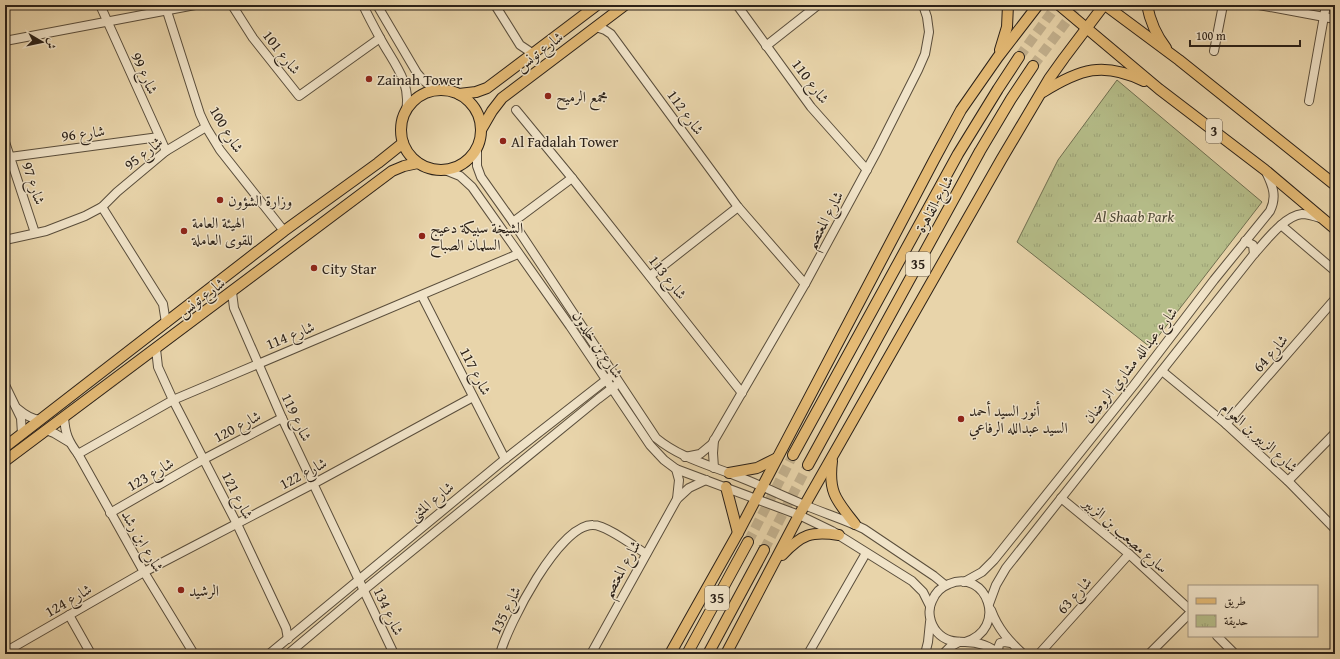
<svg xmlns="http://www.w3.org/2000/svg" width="1340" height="659" viewBox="0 0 1340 659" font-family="'Gentium Book Plus',Amiri,serif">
  <defs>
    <pattern id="park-tufts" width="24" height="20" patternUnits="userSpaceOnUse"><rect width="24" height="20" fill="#b5bd89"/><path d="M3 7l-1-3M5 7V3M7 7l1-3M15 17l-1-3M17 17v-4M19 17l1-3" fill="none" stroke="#9ca276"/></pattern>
  </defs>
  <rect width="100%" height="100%" fill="#e8d4aa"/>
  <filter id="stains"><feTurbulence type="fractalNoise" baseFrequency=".005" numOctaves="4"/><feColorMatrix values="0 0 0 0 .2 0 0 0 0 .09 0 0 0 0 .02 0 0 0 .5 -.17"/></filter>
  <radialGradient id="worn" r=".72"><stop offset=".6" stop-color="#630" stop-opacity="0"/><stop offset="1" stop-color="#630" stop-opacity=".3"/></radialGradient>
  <polygon fill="url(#park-tufts)" stroke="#706f50" points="1117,80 1262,202 1150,347 1017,242 1058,160"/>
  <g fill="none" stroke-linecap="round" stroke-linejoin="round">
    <g stroke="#c2b08d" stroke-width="10" stroke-dasharray="10 5" stroke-linecap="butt">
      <polyline points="1019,57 1057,5"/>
      <polyline points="1033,66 1079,5"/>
      <polyline points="748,542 793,455"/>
      <polyline points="764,550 808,465"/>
    </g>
    <g stroke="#5a4e3c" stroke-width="10">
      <g id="minor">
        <polyline points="100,5 166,151"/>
        <polyline points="165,5 200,114 206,127 220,150 284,231"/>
        <polyline points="232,5 253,38 299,96 380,38"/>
        <path d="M363,5C368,16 374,27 380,38C392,61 412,82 406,110"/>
        <polyline points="377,5 417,73 423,80 435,90"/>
        <polyline points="495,5 520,45 532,53"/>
        <polyline points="737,5 811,107 867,170"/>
        <polyline points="1259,5 1335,19"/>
        <polyline points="596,27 605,30 611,34 738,207 805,284"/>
        <polyline points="5,41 195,5"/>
        <polyline points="766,46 818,5"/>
        <polyline points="1214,51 1223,5"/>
        <polyline points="1309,101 1326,5"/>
        <polyline points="516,110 572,178 742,393"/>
        <polyline points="5,142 35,233"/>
        <path d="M477,148V166L481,177L513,222L656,438C679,457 706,464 734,475C758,484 783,496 807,506C826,514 846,520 864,529L934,576L945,585"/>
        <polyline points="10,157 159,137"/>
        <polyline points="445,170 460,176 472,187 570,326 650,445 664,460 676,469 799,515 832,531 912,581 923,592 930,606"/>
        <polyline points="102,207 163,304 166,323"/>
        <polyline points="513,222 572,178"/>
        <polyline points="1281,225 1335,271"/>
        <polyline points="5,240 46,231 85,216 102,207 117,192 166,151 206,127"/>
        <polyline points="1245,241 1253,245 1254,254"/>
        <polyline points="650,276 738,207"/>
        <polyline points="232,292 234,308 282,418 394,654"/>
        <polyline points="422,296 505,459"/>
        <polyline points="156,349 158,367 173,400 237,524 286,628 288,639"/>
        <polyline points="1162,371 1226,424 1288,481 1335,529"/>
        <polyline points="5,385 21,418 22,434"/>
        <path d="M18,409C25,415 31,419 40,420"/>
        <path d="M64,417C65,433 68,441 78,454L144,572L194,654"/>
        <polyline points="1226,424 1335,299"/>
        <polyline points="46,430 54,433 69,442"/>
        <polyline points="78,454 173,400 518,254"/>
        <polyline points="685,457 700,454 712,444 805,284 877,151 918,70 925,54 929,32 927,17 923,5"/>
        <polyline points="714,468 713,453 714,440"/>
        <polyline points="676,469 679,480 677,499"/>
        <polyline points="1288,481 1335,433"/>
        <polyline points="1061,498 1129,554 1189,609"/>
        <polyline points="110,513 204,459 282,418"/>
        <path d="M964,582L982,572L994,560L1134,385L1214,280L1270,211C1277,197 1273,186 1266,172"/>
        <path d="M989,604L996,585L1006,568L1254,254C1266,241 1284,216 1302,214C1308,214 1314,216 1320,218"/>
        <path d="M991,610C998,629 1009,641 1023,654"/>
        <polyline points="69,615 91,654"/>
        <polyline points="1217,636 1235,654"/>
        <path d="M965,642C1009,629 987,568 949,584C941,587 935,593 932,601C927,611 930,624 937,632C945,641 954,642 965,642C977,642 990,646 999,654"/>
        <polyline points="5,652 144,572 313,484 473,397"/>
        <polyline points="269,654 505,459 610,377"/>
        <polyline points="288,654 364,590 598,399 615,386"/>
        <path d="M500,654C508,625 559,524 593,525C606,525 634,546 646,554"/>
        <polyline points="591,654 677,499 689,488 706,480"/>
        <polyline points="808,654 866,553"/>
        <polyline points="925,654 928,642 930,622"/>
        <polyline points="943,654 950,647 959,642"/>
        <polyline points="1000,654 998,648 1000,643 1004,642 1011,643"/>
        <polyline points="1039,654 1129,554"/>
        <polyline points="1149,654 1189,614"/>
      </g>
    </g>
    <g stroke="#2b2118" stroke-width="12">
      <g id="major">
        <polyline points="1059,5 1159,89 1265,170 1335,229"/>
        <polyline points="1105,5 1179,60 1335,185"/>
        <path d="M1147,5C1150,21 1156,35 1166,48"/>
        <polyline points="1000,50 1007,27 1008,5"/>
        <circle cx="441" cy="130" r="40"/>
        <path d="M1043,92C1080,69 1103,61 1144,81"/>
        <polyline points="459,94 476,92 487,88 597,5"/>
        <polyline points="481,130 492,111 502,98 625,5"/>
        <polyline points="5,447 284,231 378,163 403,143"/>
        <polyline points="793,455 958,154 998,89 1019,57"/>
        <polyline points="5,461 392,171 404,166 418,163"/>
        <path d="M832,461C828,493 837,501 855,524"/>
        <polyline points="808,465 980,151 1011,99 1033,66"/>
        <polyline points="729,473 757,468 777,458"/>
        <polyline points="726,487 738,533"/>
        <path d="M782,555C802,534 811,531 839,535"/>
        <polyline points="670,654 738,533 934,160 961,110 998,57 1038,5"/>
        <polyline points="687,654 748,542"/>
        <polyline points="708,654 764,550"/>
        <polyline points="726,654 799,515 1001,160 1049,79 1064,58 1104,5"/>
      </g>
    </g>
    <use href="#minor" stroke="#f0e3c8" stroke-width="8"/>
    <use href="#major" stroke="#e4ba75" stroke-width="10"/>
  </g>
  <g fill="#8f2418" stroke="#f0e3c8" stroke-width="1.5">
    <circle cx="369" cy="79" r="4"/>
    <circle cx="548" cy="96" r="4"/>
    <circle cx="503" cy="141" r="4"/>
    <circle cx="220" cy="200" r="4"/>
    <circle cx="184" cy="231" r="4"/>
    <circle cx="422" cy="236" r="4"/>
    <circle cx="314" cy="268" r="4"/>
    <circle cx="961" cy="419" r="4"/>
    <circle cx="181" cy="590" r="4"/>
  </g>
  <g text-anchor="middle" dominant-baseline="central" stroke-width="3" stroke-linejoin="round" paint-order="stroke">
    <g fill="#f0e3c8" stroke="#665b4d" stroke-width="1">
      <rect x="1206" y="119" width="16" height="24" rx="3"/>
      <rect x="906" y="252" width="24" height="24" rx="3"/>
      <rect x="705" y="586" width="24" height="24" rx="3"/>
    </g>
    <g font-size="14" font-weight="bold" fill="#2b2118">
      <text x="1214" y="131">3</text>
      <text x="918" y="264">35</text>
      <text x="717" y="598">35</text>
    </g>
    <g font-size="15" fill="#2b2118" stroke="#f0e3c8">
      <text transform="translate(539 51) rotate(-37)">شارع تونس</text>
      <text transform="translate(282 52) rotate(52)">شارع 101</text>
      <text transform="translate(145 73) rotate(66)">شارع 99</text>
      <text transform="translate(811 81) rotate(53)">شارع 110</text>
      <text transform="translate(686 112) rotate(54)">شارع 112</text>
      <text transform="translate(227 129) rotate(59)">شارع 100</text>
      <text transform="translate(83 133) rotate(-7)">شارع 96</text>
      <text transform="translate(143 153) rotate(-38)">شارع 95</text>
      <text transform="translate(34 183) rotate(72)">شارع 97</text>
      <text transform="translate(934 204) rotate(-61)">شارع القاهرة</text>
      <text transform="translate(824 220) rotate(-62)">شارع المعتصم</text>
      <text transform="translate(668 277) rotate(52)">شارع 113</text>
      <text transform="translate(201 297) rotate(-37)">شارع تونس</text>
      <text transform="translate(290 335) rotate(-22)">شارع 114</text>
      <text transform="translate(598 344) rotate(56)">شارع بن خلدون</text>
      <text transform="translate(1270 353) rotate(-49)">شارع 64</text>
      <text transform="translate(1130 365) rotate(-52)">شارع عبدالله مشاري الروضان</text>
      <text transform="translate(476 371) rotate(63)">شارع 117</text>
      <text transform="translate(297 417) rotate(65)">شارع 119</text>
      <text transform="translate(237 426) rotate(-28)">شارع 120</text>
      <text transform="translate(1260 437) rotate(42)">شارع الزبير بن العوام</text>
      <text transform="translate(303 473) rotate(-28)">شارع 122</text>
      <text transform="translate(150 474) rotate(-30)">شارع 123</text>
      <text transform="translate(238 495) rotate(63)">شارع 121</text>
      <text transform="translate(431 501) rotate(-39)">شارع المثنى</text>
      <text transform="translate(1126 535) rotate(41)">سارع مصعب بن الزبير</text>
      <text transform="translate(143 541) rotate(60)">شارع ابن رشد</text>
      <text transform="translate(621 569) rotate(-61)">شارع المعتصم</text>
      <text transform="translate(1074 595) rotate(-48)">شارع 63</text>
      <text transform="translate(68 600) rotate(-30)">شارع 124</text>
      <text transform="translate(505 610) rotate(-64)">شارع 135</text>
      <text transform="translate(389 611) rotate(65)">شارع 134</text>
    </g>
    <g font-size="15" fill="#2b2118" stroke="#f0e3c8" text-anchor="start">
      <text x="377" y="79">Zainah Tower</text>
      <text x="556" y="96">مجمع الرميح</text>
      <text x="511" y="141">Al Fadalah Tower</text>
      <text x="228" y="200">وزارة الشؤون</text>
      <text x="192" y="222">الهيئة العامة<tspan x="192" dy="17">للقوى العاملة</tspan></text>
      <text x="430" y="227">الشيخة سبيكة دعيج<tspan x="430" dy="17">السلمان الصباح</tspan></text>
      <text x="322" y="268">City Star</text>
      <text x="969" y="410">أنور السيد أحمد<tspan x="969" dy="17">السيد عبدالله الرفاعي</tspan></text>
      <text x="189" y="590">الرشيد</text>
    </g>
    <g font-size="15" font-style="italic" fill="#4e4834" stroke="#f0e3c8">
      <text x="1134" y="216">Al Shaab Park</text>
    </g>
  </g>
  <rect width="1340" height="659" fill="none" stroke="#e8d4aa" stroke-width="20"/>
  <rect x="6" y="6" width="1328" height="647" fill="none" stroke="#2b2118" stroke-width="2"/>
  <rect x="10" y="10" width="1320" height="639" fill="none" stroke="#2b2118"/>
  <rect x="1188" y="585" width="130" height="52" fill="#f0e3c8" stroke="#a19582"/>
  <rect x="1196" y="598" width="20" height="6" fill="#e4ba75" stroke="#a19582"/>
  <text x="1224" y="605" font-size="12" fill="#2b2118">طريق</text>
  <rect x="1196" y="615" width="20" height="12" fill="url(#park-tufts)" stroke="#a19582"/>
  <text x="1224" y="625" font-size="12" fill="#2b2118">حديقة</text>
  <g transform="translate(42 42) rotate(99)" stroke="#f0e3c8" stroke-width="3" paint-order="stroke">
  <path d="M0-3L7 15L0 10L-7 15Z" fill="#2b2118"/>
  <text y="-6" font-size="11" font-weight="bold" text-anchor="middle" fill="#2b2118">ش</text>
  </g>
  <path d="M1190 40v6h110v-6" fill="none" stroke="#2b2118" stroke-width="2"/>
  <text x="1196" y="40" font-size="12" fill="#2b2118" stroke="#f0e3c8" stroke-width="3" paint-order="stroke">100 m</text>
  <rect width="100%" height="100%" filter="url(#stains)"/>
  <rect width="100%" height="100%" fill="url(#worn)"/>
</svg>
